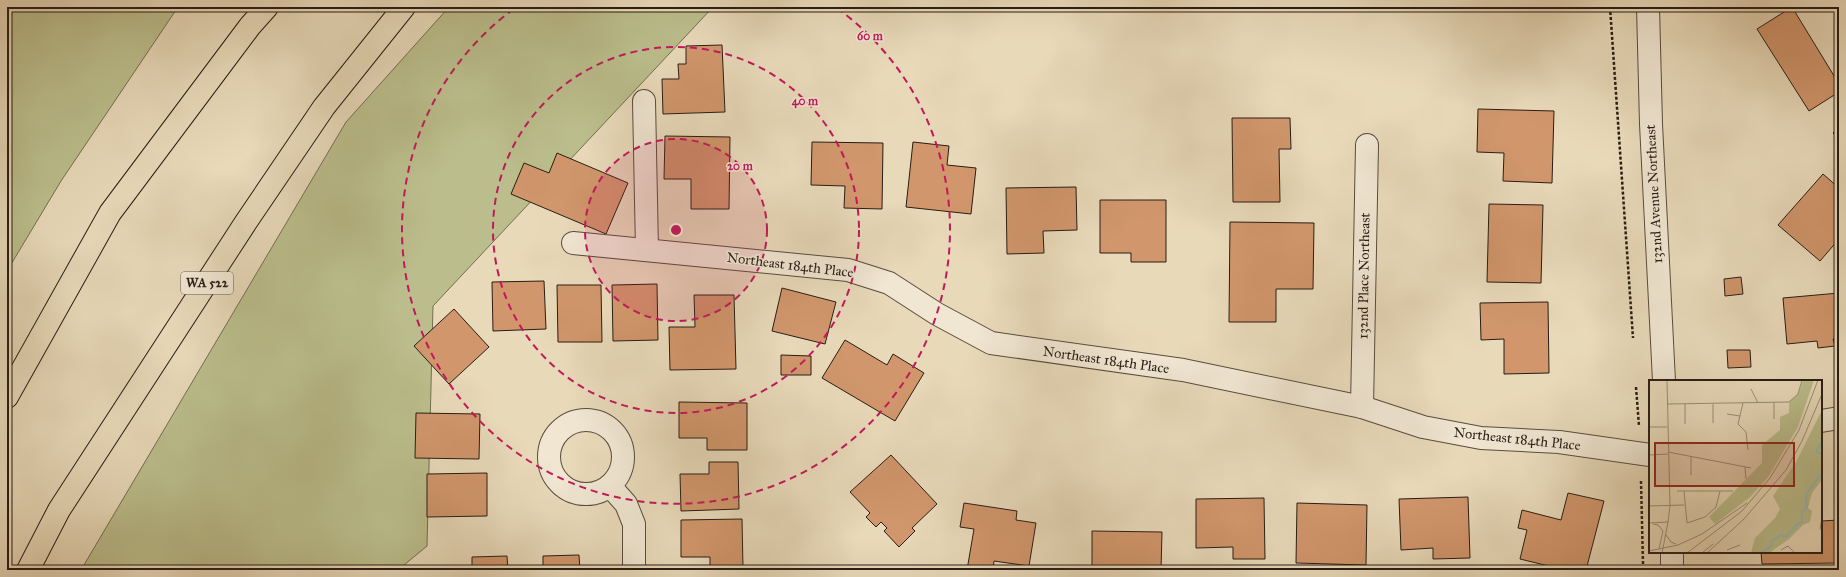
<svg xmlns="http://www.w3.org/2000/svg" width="1846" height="577" viewBox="0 0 1846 577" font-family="'IM FELL Great Primer',serif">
  <rect width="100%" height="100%" fill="#e8d9b9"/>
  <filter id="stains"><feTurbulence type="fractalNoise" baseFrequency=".005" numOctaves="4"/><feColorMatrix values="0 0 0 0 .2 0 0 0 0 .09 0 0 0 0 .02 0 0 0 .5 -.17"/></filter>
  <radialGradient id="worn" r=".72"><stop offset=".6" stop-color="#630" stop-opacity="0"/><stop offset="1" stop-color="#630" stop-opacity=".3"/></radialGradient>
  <g fill="#bbbe8c" stroke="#726e50">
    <polygon points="7,7 178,7 61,181 7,271"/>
    <polygon points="449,7 713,7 433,306 427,546 398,570 81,570 346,122"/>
  </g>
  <g fill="#d1966c" stroke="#281d15">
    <polygon points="1792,7 1839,84 1839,92 1809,111 1757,29"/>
    <polygon points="722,45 725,112 663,114 662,79 679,79 678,64 686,64 686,46"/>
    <polygon points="1478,109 1554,111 1552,183 1503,181 1504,153 1477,152"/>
    <polygon points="1232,118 1290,118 1291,149 1279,149 1280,202 1233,202"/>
    <polygon points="1839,127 1839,139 1833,133"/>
    <polygon points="665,136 730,137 729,209 691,209 691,179 664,179"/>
    <polygon points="812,142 883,143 882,209 844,208 845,186 811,185"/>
    <polygon points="913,142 949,146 947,165 976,168 971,214 906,207"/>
    <polygon points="557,153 628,183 606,234 511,194 524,163 549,173"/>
    <polygon points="1823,174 1839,188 1839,239 1820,261 1778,225"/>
    <polygon points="1076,187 1077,230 1043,231 1044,253 1007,254 1006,188"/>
    <polygon points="1100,200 1166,200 1166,262 1131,262 1131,253 1100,253"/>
    <polygon points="1489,204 1543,205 1541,283 1487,282"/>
    <polygon points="1230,222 1314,223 1313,289 1276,289 1276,322 1229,322"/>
    <polygon points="1741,277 1743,294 1725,296 1724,279"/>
    <polygon points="544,281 546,329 493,331 492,282"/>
    <polygon points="657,284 658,340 613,341 612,285"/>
    <polygon points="557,285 601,285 602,342 558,342"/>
    <polygon points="782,288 836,302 825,344 772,331"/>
    <polygon points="1839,293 1839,338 1833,339 1835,346 1818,348 1817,341 1787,344 1783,298"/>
    <polygon points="694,295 734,295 736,369 670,370 669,327 695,327"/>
    <polygon points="1548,302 1549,373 1504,374 1504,339 1481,340 1480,303"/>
    <polygon points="454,309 489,347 449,384 414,346"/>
    <polygon points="845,340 887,365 893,354 924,373 895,421 822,378"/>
    <polygon points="1727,350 1750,350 1751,367 1728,368"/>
    <polygon points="781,355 811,356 811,375 781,375"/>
    <polygon points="679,402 747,403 747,450 707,450 707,438 679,438"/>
    <polygon points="416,413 480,414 479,459 415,458"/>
    <polygon points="891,455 937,504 912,528 915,531 899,547 884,531 887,528 881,522 876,527 866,517 870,513 850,492"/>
    <polygon points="709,462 738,462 739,509 681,511 680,474 709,474"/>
    <polygon points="487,473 487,516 427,517 427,474"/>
    <polygon points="1568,493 1604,501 1586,570 1565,570 1520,559 1527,530 1518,528 1522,510 1561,520"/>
    <polygon points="1468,497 1470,558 1433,559 1433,548 1401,550 1399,499"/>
    <polygon points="1264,498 1265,559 1233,559 1233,547 1196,548 1196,499"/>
    <polygon points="964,503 1017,511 1016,520 1036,523 1029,566 994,561 993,570 967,570 974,529 960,527"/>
    <polygon points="1297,503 1367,505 1366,565 1296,563"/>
    <polygon points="742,519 743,568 710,569 710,557 681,557 681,520"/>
    <polygon points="1839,520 1839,563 1762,564 1761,552 1821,552 1821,521"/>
    <polygon points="1092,531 1162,532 1161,570 1092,570"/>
    <polygon points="579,555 580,570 543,570 543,556"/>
    <polygon points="507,556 508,570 472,570 472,557"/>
  </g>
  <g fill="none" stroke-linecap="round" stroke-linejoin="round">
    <g stroke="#584c3e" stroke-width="24">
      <g id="minor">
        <polyline points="1648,7 1651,124 1664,381"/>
        <polyline points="644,101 647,250"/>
        <polyline points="573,243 848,270 889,283 937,314 991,343 1183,370 1362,407 1423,427 1481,438 1559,442 1650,455"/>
        <polyline points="1362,407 1367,145"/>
        <circle cx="586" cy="457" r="37"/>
        <polyline points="1821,421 1839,418"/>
        <polyline points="610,486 626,504 634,524 634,570"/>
        <polyline points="1672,552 1672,570"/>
      </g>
    </g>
    <g stroke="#281d15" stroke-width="24">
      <g id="highway">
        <polyline points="7,397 110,213 250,26 267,7"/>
        <polyline points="28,570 59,510 246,222 324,107 404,7"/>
      </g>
    </g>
    <g stroke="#281d15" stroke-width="2.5" stroke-dasharray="3 2" stroke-linecap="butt">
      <polyline points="1610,7 1633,338"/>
      <polyline points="1636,387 1639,426"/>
      <polyline points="1641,481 1643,564"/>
    </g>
    <use href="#minor" stroke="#f0e6d2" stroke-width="22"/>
    <use href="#highway" stroke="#e8d9b9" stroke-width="22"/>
  </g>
  <circle cx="676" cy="230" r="91" fill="#c2185b" fill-opacity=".12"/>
  <g fill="none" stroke="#c2185b" stroke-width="2" stroke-dasharray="7 5">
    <circle cx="676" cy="230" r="91"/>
    <circle cx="676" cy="230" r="183"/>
    <path d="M837 8A274 274 0 1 1 515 8"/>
  </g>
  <g text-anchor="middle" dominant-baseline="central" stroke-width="3" stroke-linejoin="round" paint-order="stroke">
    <rect fill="#f0e6d2" stroke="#64594e" stroke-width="1" x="181" y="272" width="52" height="22" rx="3"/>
    <g font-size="13" font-weight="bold" fill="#281d15">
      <text x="207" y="283">WA 522</text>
    </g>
    <g font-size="14" fill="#281d15" stroke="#f0e6d2">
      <text transform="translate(1654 194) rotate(-93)">132nd Avenue Northeast</text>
      <text transform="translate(790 265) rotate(7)">Northeast 184th Place</text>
      <text transform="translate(1364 276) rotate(-89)">132nd Place Northeast</text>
      <text transform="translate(1106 360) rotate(8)">Northeast 184th Place</text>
      <text transform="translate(1517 439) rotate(6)">Northeast 184th Place</text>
    </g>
  </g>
  <g transform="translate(1649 380)">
    <rect width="173" height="173" fill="#e8d9b9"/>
    <path d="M154,0H165L149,47L119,97L101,117L66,144L60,137L113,83V65L131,50V37L140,33V22L149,14ZM173,30V100L163,113L159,128L163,131L161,142L154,145L140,159L120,173H102L106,158L126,138L131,129L124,116L147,82Z" fill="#bbbe8c"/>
    <path fill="none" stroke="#99b9b7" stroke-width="2" d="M173,62L167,71L173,74M112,173L122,166L124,160L132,155L137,157L147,145L153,142V131L158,128L157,115L173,93"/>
    <path fill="none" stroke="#9b8e77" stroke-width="1" d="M18,0L21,126L19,142M102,9L109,23M94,23L89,44L97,52L99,70M18,24L140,22L149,14L153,0M64,24V43M78,34L91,36M125,39V22M36,44V24M0,47H18M19,72L102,88M0,75L19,74M96,87L97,99M42,95V76M28,111H84M35,111L38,143L56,137L67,127L71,111M0,126L35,125M173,138L171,149L173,150M0,143L19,142L13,173M4,144L9,145L14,151L10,169M17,155L22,162L27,164M78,170L91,165M132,170L139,166L146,173M0,171L29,165L53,154L98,123M38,173L93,131L121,98L150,50L169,0M53,173L64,164M58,173L95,139L137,90L153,61L173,14"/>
    <path fill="#8f2418" fill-opacity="0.15" stroke="#8f2418" stroke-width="2" d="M6,63H145V106H6Z"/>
    <rect width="173" height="173" fill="none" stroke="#281d15" stroke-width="2"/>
  </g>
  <circle cx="676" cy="230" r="6" fill="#c2185b" stroke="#f0e6d2" stroke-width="2"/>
  <g font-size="12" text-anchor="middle" font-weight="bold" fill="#c2185b" stroke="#f0e6d2" stroke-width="3" stroke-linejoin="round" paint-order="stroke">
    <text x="870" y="40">60 m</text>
    <text x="805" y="105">40 m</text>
    <text x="740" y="170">20 m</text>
  </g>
  <rect width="1846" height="577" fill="none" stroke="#e8d9b9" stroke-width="24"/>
  <rect x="8" y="8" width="1830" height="561" fill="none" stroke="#281d15" stroke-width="2"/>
  <rect x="12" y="12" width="1822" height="553" fill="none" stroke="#281d15"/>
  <rect width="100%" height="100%" filter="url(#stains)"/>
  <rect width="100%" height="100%" fill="url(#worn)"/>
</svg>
